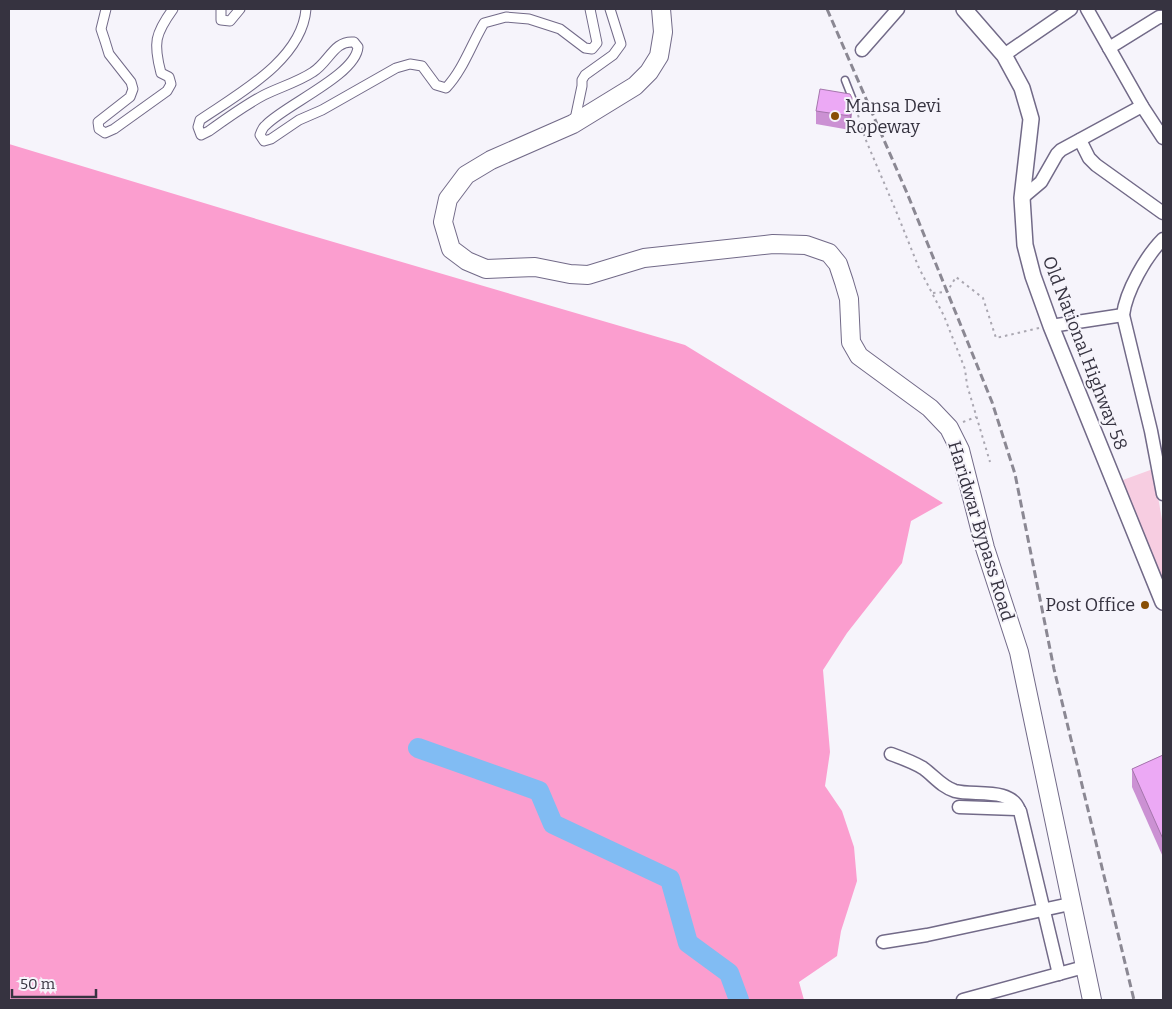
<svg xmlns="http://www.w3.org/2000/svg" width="1172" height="1009" viewBox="0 0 1172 1009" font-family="Bitter,serif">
  <rect width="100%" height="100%" fill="#f6f4fb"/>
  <polygon fill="#f7cde1" points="1153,469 1163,525 1163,597 1112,484"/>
  <polygon fill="#fb9ecf" points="9,144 296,231 685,345 943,503 911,521 902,563 847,633 823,670 830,752 825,786 842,811 854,847 857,881 841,931 837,956 799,982 804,1000 9,1000"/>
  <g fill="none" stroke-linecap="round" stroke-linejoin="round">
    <polyline stroke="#81bcf3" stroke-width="20" points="418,748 539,791 553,824 670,879 688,943 729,973 739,1000"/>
    <g stroke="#726a88" stroke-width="9">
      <polyline id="service" points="845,80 856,108"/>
    </g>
    <g stroke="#726a88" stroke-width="11">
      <g id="pedestrian">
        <path d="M106,9L101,29L105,41L109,54L131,82L133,89L130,97L98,122L99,129L105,133L114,129L167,91L171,84L169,77L161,73C153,43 155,34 173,9"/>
        <polyline points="221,9 221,20 230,21 240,9"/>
        <path d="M306,9C302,60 238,94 200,120L198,127L201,135L209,131C227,118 245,105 264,95C280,87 298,82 313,72C329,62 334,40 354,42L358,47C356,75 285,105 266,125C263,127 261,132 260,135L264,141L271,139L299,120L322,110L396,68L410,64L422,66L436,85L446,88C463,70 471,45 484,23L506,17L529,19L560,29L585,48L592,49L597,43L590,9"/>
        <polyline points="574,124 582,86 582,80 585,75 613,55 621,44 610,9"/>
      </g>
    </g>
    <g stroke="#726a88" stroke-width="15">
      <g id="minor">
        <polyline points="1087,9 1142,106 1163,138"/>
        <polyline points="1109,48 1159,17 1163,17"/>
        <polyline points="862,50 898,9"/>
        <polyline points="1004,55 1071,9"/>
        <polyline points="1080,140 1089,158 1096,165 1163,213"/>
        <polyline points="1022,198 1041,182 1057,154 1061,150 1142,106"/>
        <path d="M1163,239C1146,256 1126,291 1123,315L1151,431L1163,494"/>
        <polyline points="1051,326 1123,315"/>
        <path d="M891,754C902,758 913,762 923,768C934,776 942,787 955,791C974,796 1011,787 1019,810"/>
        <polyline points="959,807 1016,809 1020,811 1059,974"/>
        <polyline points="883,942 927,935 1070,904"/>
        <polyline points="963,1000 1084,967"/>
      </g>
    </g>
    <g stroke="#726a88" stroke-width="18">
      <polyline id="tertiary" points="964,9 1004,55 1022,88 1031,119 1022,198 1025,245 1033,276 1051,326 1163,602"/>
    </g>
    <g stroke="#726a88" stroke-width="20">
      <polyline id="secondary" points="661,9 663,32 659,56 649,72 635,86 573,124 491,160 466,175 448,199 443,222 451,249 467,261 486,269 535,267 570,274 588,275 644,258 773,244 806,245 829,253 838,264 844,282 849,299 851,342 859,356 930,408 949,428 960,450 985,548 1019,652 1092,1000"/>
    </g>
    <g stroke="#aaa7b1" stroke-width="2" stroke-dasharray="2.5 4" stroke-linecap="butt">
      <polyline points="858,115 865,138 896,211 919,268 944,316 965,369 967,385 990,462"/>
      <polyline points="933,293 947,292 956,277 983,298 996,338 1039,328"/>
      <polyline points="963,422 976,417"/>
    </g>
    <use href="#service" stroke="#fff" stroke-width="6"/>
    <use href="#pedestrian" stroke="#fff" stroke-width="9"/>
    <use href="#minor" stroke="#fff" stroke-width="12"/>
    <use href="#tertiary" stroke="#fff" stroke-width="15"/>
    <use href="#secondary" stroke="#fff" stroke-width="18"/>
    <polyline stroke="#8b8893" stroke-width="3" stroke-dasharray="8 4" stroke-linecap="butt" points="827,9 907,193 992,402 1015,474 1054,669 1134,1000"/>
  </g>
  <g fill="#cb91d3">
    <polygon points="816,111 852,111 850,130 816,124"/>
    <polygon points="1163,755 1163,857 1132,787 1132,769"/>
  </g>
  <polygon fill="#a576ac" points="852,98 852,111 850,130 850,116"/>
  <g fill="#eca9f5" stroke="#a576ac">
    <polygon points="820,89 850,94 852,98 850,116 816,111"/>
    <polygon points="1163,755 1163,839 1132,769"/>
  </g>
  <g fill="#884e04" stroke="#f6f4fb" stroke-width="2">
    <circle cx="835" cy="116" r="5"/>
    <circle cx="1145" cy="605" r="5"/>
  </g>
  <g text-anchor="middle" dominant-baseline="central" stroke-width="4" stroke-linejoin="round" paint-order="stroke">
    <g font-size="18" fill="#363340" stroke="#f6f4fb" text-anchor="start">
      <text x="845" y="106">Mansa Devi<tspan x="845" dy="21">Ropeway</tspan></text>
      <text x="1135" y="605" text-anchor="end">Post Office</text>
    </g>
    <g font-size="18" fill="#363340" stroke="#f6f4fb">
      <text transform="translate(1085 353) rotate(69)">Old National Highway 58</text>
      <text transform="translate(981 531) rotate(73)">Haridwar Bypass Road</text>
    </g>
  </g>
  <rect width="1172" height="1009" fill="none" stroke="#363340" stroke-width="20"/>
  <path d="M12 989v8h84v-8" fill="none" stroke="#363340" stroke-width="2.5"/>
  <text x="20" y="989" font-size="15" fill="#363340" stroke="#f6f4fb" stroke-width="4" paint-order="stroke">50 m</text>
</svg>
